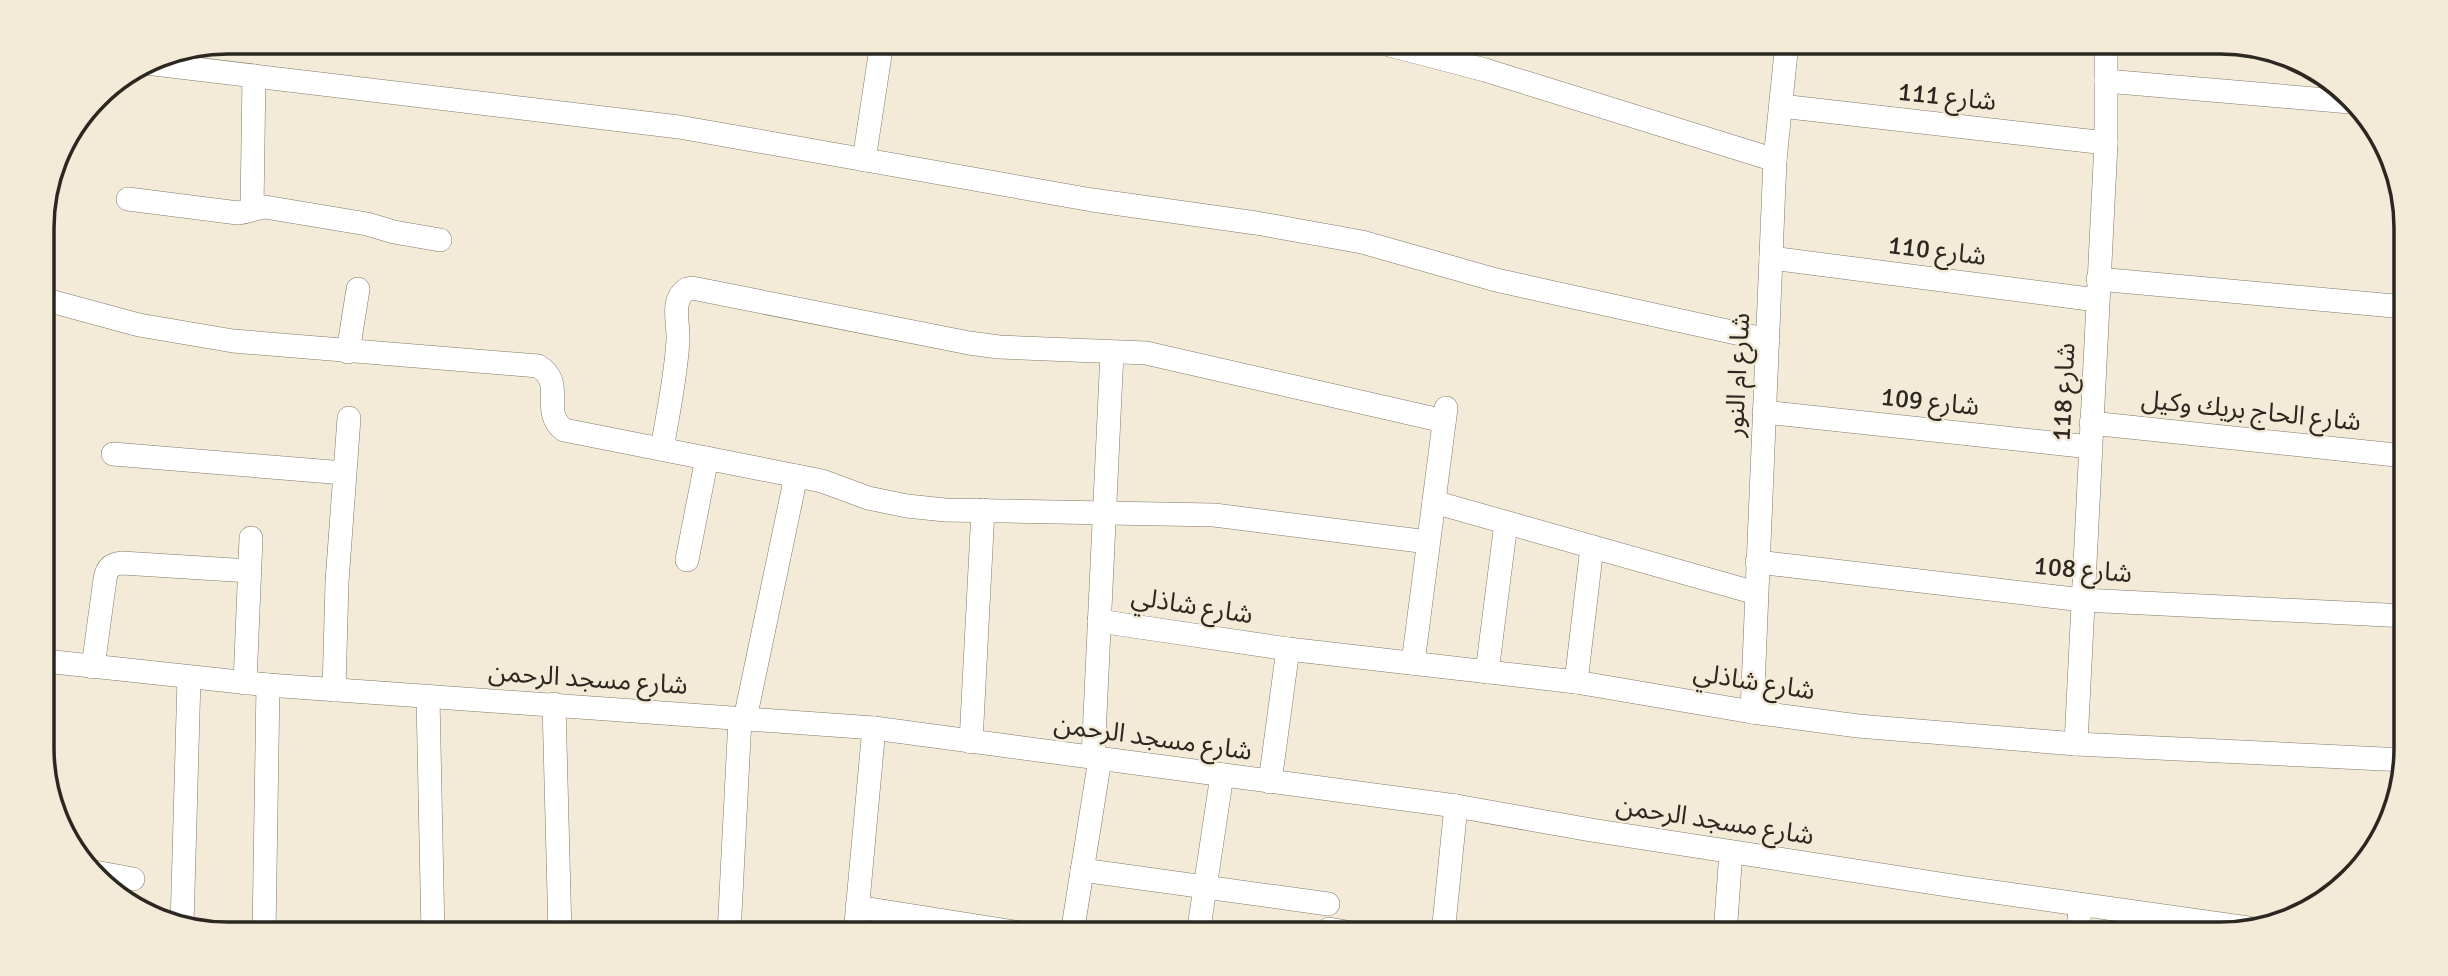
<svg xmlns="http://www.w3.org/2000/svg" width="2448" height="976" viewBox="0 0 2448 976" font-family="Signika,'Noto Sans Arabic',sans-serif">
  <rect width="100%" height="100%" fill="#f3ead7"/>
  <g fill="none" stroke-linecap="round" stroke-linejoin="round">
    <g stroke="#817968" stroke-width="24">
      <g id="minor">
        <polyline points="1378,42 1485,70 1775,160"/>
        <polyline points="146,63 679,127 1092,200 1256,223 1362,242 1496,280 1768,340"/>
        <polyline points="2106,81 2350,102"/>
        <polyline points="1781,106 2106,143"/>
        <polyline points="864,160 882,42"/>
        <path d="M128,199L238,213C247,212 255,208 265,207L367,224L394,232L440,240"/>
        <polyline points="252,208 254,76"/>
        <polyline points="1771,258 2097,300"/>
        <polyline points="2098,279 2405,307"/>
        <path d="M43,299L139,325L233,341L538,366C567,383 539,411 564,430L822,481L868,498L907,506L945,510L1214,515L1428,542"/>
        <polyline points="348,352 358,289"/>
        <polyline points="1764,412 2090,447"/>
        <polyline points="2091,423 2405,456"/>
        <path d="M662,449C668,413 676,376 678,340C679,323 670,300 687,289L692,288L969,343L999,347L1146,353L1444,421"/>
        <polyline points="113,454 344,473"/>
        <polyline points="1434,502 1756,593"/>
        <polyline points="687,560 707,458"/>
        <polyline points="1757,562 2083,600 2406,616"/>
        <polyline points="1099,621 1288,649 1576,682 1752,712 1858,726 2076,744 2404,760"/>
        <polyline points="45,661 268,685 874,728 1456,806 1591,830 1966,888 2248,928"/>
        <polyline points="1413,663 1446,408"/>
        <path d="M93,667L105,579C107,568 111,564 122,563L250,571"/>
        <polyline points="1487,672 1506,523"/>
        <polyline points="1576,682 1592,547"/>
        <polyline points="245,683 251,538"/>
        <polyline points="334,690 337,582 349,418"/>
        <polyline points="428,697 433,934"/>
        <polyline points="554,704 560,934"/>
        <polyline points="1752,712 1775,160 1787,42"/>
        <polyline points="745,719 796,476"/>
        <polyline points="971,742 983,510"/>
        <polyline points="2076,744 2106,143 2106,42"/>
        <polyline points="1093,758 1112,352"/>
        <polyline points="1270,782 1288,649"/>
        <polyline points="1082,870 1328,904"/>
        <polyline points="89,871 133,879"/>
        <polyline points="857,907 1026,934"/>
        <polyline points="182,926 189,678"/>
        <polyline points="1329,929 1358,934"/>
        <polyline points="264,934 268,685"/>
        <polyline points="729,934 740,718"/>
        <polyline points="855,934 874,728"/>
        <polyline points="1072,934 1100,759"/>
        <polyline points="1198,934 1222,775"/>
        <polyline points="1443,934 1456,806"/>
        <polyline points="1725,934 1731,852"/>
        <polyline points="2077,934 2081,905"/>
      </g>
    </g>
    <use href="#minor" stroke="#fff" stroke-width="23"/>
  </g>
  <g text-anchor="middle" dominant-baseline="central" stroke-width="5" stroke-linejoin="round" paint-order="stroke">
    <g font-size="26" fill="#2c2821" stroke="#f3ead7">
      <text transform="translate(1947 97) rotate(6)">شارع 111</text>
      <text transform="translate(1937 251) rotate(7)">شارع 110</text>
      <text transform="translate(1738 375) rotate(-87)">شارع ام النور</text>
      <text transform="translate(2064 392) rotate(-87)">شارع 118</text>
      <text transform="translate(1930 402) rotate(6)">شارع 109</text>
      <text transform="translate(2251 411) rotate(6)">شارع الحاج بريك وكيل</text>
      <text transform="translate(2083 570) rotate(5)">شارع 108</text>
      <text transform="translate(1192 606) rotate(9)">شارع شاذلي</text>
      <text transform="translate(588 679) rotate(4)">شارع مسجد الرحمن</text>
      <text transform="translate(1754 682) rotate(9)">شارع شاذلي</text>
      <text transform="translate(1153 738) rotate(8)">شارع مسجد الرحمن</text>
      <text transform="translate(1715 821) rotate(9)">شارع مسجد الرحمن</text>
    </g>
  </g>
  <path d="M0 0H2448V976H0ZM228 54H2220A174 174 0 0 1 2394 228V748A174 174 0 0 1 2220 922H228A174 174 0 0 1 54 748V228A174 174 0 0 1 228 54Z" fill="#f3ead7" fill-rule="evenodd"/>
  <path fill="none" stroke="#2c2821" stroke-width="3.5" d="M228 54H2220A174 174 0 0 1 2394 228V748A174 174 0 0 1 2220 922H228A174 174 0 0 1 54 748V228A174 174 0 0 1 228 54Z"/>
</svg>
